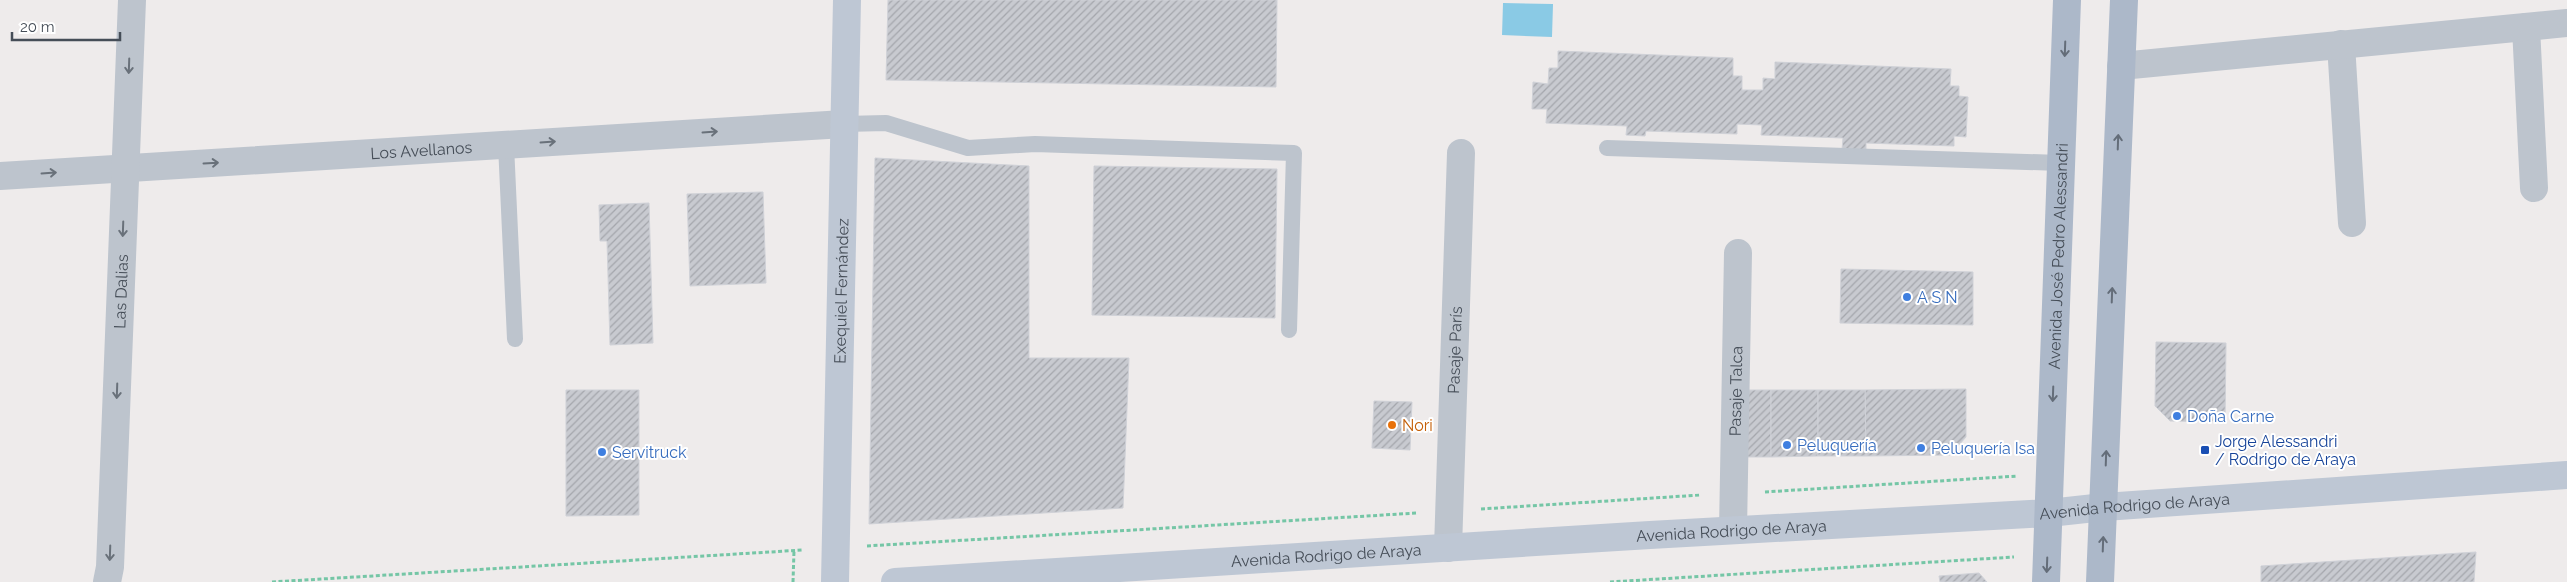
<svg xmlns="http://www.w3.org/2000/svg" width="2567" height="582" viewBox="0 0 2567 582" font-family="Raleway,sans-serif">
  <defs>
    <pattern id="building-hatch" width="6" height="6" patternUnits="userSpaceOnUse" patternTransform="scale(1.25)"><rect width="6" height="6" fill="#c8cad0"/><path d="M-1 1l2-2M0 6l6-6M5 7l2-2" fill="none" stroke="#a4a6ac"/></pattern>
  </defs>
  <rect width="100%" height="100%" fill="#eeebeb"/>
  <polygon fill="#8acae5" points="1503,3 1553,4 1552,37 1502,35"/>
  <g fill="url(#building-hatch)" stroke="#cfd1d7">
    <polygon points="888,0 1277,0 1276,87 886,80"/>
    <polygon points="1558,51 1733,58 1733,76 1742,76 1742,90 1763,90 1763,78 1775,79 1775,62 1951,69 1950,86 1959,86 1959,96 1968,97 1966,137 1954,136 1954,146 1866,143 1866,151 1842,150 1843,138 1761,135 1762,125 1737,124 1737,134 1646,131 1645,136 1626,135 1627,126 1546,123 1547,109 1532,109 1533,82 1548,84 1549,68 1558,68"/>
    <polygon points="875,158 1029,166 1029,358 1129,358 1123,508 869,524"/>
    <polygon points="1094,166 1277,169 1275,318 1092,315"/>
    <polygon points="763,192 766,283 690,286 687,194"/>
    <polygon points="649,203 653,343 610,345 607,241 600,241 599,205"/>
    <polygon points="1841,269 1973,272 1973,325 1840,323"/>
    <polygon points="2156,342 2226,343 2225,422 2170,421 2155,406"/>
    <polygon points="1966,389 1966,437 1950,455 1866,456 1865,390"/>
    <polygon points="566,390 639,390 639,515 566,516"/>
    <polygon points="1741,390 1771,390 1771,457 1748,457 1741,442"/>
    <polygon points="1771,390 1818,390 1818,456 1771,457"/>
    <polygon points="1818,390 1865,390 1866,456 1818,456"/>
    <polygon points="1374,401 1412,402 1410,450 1372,448"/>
    <polygon points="2476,552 2474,582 2261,582 2261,566"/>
    <polygon points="1979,573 1987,582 1940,582 1939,576"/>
  </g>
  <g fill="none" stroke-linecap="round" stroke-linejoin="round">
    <g stroke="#75c6a6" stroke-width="3" stroke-dasharray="4 2.5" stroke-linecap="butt">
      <polyline points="1765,492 2018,476"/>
      <polyline points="1481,509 1701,495"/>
      <polyline points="867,546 1417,513"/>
      <polyline points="272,582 803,550"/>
      <polyline points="793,582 794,551"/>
      <polyline points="1610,582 2014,557"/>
    </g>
    <g stroke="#bdc4cd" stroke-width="16">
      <polyline points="844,124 886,123 968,148 1035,144 1294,153 1289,330"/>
      <polyline points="506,145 515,339"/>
      <polyline points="1607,148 2060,163"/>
    </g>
    <g stroke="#bdc4cd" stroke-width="28">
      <polyline points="2526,27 2534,188"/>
      <polyline points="2341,44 2352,223"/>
      <polyline points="2121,66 2567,23"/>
      <path id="s1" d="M0,176L844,124"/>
      <path id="s2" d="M1733,530L1738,253"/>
      <path id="s3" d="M1448,548L1461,153"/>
      <path id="s4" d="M107,582L110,567L132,0"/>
    </g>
    <g stroke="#bec7d4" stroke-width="28">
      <path id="s5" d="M835,582L847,0"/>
      <path id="s6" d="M895,582L1650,535L2049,513L2104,507L2567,475"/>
    </g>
    <g stroke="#acb8c9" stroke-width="28">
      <path id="s7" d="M2046,582L2067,0"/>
      <polyline points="2100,582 2124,0"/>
    </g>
  </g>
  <defs><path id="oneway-shaft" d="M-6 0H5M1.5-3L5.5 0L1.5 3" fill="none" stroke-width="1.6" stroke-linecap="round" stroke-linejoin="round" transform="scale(1.25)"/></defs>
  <g stroke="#646d79">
    <use href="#oneway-shaft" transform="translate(2065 49) rotate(92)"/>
    <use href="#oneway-shaft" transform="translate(2118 142) rotate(-88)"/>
    <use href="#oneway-shaft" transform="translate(2112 295) rotate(-88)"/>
    <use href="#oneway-shaft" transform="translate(2053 394) rotate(92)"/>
    <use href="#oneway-shaft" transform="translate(2106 458) rotate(-88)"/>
    <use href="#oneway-shaft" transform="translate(2103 544) rotate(-88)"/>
    <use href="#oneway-shaft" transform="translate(2047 565) rotate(92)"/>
  </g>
  <g stroke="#69717a">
    <use href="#oneway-shaft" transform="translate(129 66) rotate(92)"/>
    <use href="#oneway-shaft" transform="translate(710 132) rotate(-4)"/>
    <use href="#oneway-shaft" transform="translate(548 142) rotate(-4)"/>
    <use href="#oneway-shaft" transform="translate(211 163) rotate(-3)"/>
    <use href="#oneway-shaft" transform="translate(49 173) rotate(-4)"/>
    <use href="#oneway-shaft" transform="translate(123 229) rotate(92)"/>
    <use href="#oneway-shaft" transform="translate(117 391) rotate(92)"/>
    <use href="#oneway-shaft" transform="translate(110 553) rotate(92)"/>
  </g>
  <g fill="#3f7fe0" stroke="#fff" stroke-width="2">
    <circle cx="1907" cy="297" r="5"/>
    <circle cx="2177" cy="416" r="5"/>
    <circle cx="1787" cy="445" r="5"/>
    <circle cx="1921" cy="448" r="5"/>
    <circle cx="602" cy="452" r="5"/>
  </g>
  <circle fill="#e8710a" stroke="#fff" stroke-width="2" cx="1392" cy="425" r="5"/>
  <rect fill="#1a4fb4" stroke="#fff" stroke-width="2" x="2200" y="445" width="10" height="10" rx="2.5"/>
  <g text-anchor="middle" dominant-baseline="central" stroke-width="4" stroke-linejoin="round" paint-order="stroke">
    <g font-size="16" fill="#454d57" stroke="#fff">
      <text stroke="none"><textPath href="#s1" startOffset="422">Los Avellanos</textPath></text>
      <text stroke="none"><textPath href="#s7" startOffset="326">Avenida José Pedro Alessandri</textPath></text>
      <text stroke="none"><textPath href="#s4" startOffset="291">Las Dalias</textPath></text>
      <text stroke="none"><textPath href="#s5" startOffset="291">Exequiel Fernández</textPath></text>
      <text stroke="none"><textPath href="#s3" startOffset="198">Pasaje París</textPath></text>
      <text stroke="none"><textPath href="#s2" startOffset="139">Pasaje Talca</textPath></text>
      <text stroke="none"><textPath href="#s6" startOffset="1242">Avenida Rodrigo de Araya</textPath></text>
      <text stroke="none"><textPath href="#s6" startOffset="838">Avenida Rodrigo de Araya</textPath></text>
      <text stroke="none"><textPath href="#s6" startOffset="432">Avenida Rodrigo de Araya</textPath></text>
    </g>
    <g font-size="16" fill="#366cbe" stroke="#fff" text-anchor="start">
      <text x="1917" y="297">A S N</text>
      <text x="2187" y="416">Doña Carne</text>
      <text x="1797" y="445">Peluquería</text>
      <text x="1931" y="448">Peluquería Isa</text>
      <text x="612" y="452">Servitruck</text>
    </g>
    <g font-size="16" fill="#c56008" stroke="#fff" text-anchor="start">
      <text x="1402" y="425">Nori</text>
    </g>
    <g font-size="16" fill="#164399" stroke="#fff" text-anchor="start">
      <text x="2215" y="441">Jorge Alessandri<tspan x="2215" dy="18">/ Rodrigo de Araya</tspan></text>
    </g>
  </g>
  <path d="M12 32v8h108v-8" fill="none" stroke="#454d57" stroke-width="2.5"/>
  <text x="20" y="32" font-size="15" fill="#454d57" stroke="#ffffff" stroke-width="4" paint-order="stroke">20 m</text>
</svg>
